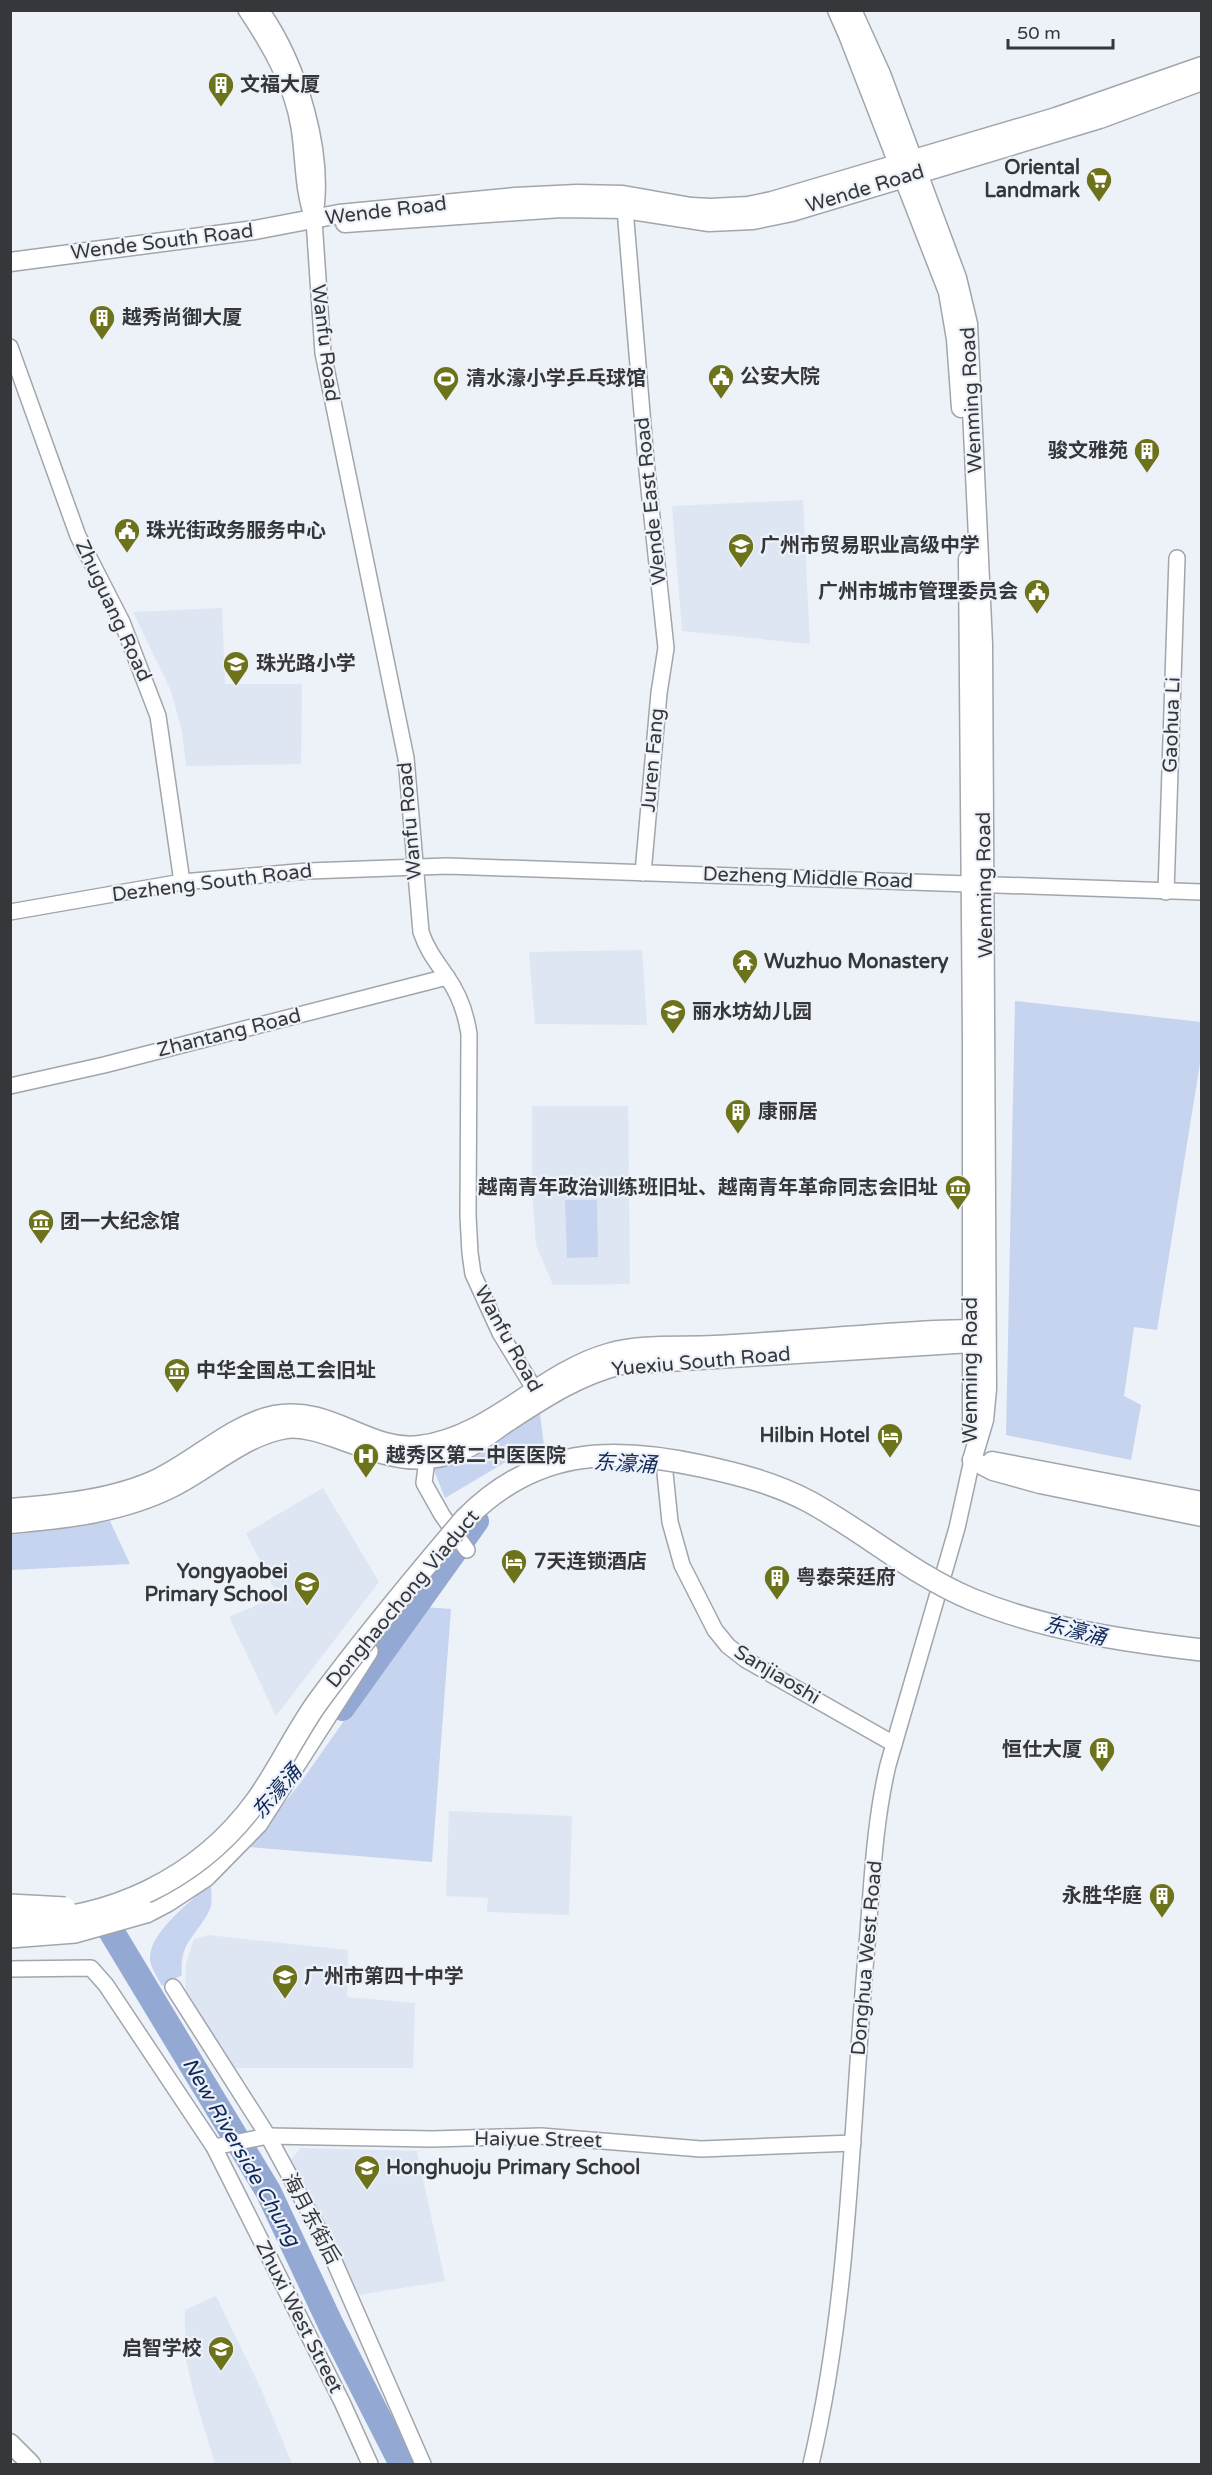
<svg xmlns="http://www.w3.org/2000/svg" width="1212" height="2475" viewBox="0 0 1212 2475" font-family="'Varela Round','Noto Sans SC',sans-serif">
  <rect width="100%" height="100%" fill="#edf1f8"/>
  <g fill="#dee6f4">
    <polygon points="803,500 810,644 682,631 672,506"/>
    <polygon points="222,608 225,684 302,684 301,764 186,766 182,732 171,691 133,612"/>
    <polygon points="642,950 647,1025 535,1024 529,952"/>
    <polygon points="532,1106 628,1106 630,1284 553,1285 536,1245 532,1190"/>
    <polygon points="323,1488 379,1582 276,1716 229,1617 278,1596 246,1533"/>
    <polygon points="449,1811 572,1816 569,1915 487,1912 488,1898 446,1896"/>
    <polygon points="208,1935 348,1950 347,1997 415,2003 413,2068 231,2068 185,1993 186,1964 194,1939"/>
    <polygon points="301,2148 417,2151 445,2281 359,2295 325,2222 290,2161"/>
    <polygon points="216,2296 261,2389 292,2464 215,2464 193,2391 185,2355 185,2310"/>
  </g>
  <g fill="#c6d4f0">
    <polygon points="1015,1001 1201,1022 1201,1057 1157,1330 1134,1327 1124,1396 1141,1405 1131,1460 1006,1435"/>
    <polygon points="565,1200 597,1200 598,1257 567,1258"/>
    <polygon points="539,1407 544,1445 526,1450 445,1498 433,1468 469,1456"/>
    <polygon points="110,1521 130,1564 11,1570 11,1535"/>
    <polygon points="424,1607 451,1609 432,1862 249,1847 301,1782"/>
    <path d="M211,1883C211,1891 213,1904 209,1911C196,1937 179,1942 182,1975L162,1986C158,1979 153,1971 151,1964C143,1936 192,1901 211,1883Z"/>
  </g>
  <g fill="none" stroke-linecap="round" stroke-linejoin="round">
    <g stroke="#93a9d4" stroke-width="26">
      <polyline points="342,1708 476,1521"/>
      <polyline points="99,1911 268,2191 331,2325 402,2464"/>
    </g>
    <g stroke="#a1a5ac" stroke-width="18">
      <g id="minor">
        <path d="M246,10C270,46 292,84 299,127C304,158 302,189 313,218"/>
        <path d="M261,10C299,64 327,155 314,220L323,353L406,758L421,932C427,950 436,961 447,977C459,994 466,1014 469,1034L468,1216L470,1253L473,1274L500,1333L541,1400"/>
        <polyline points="625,209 646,461 666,648 659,693 643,873"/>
        <polyline points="10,347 78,536 122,622 158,716 182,882"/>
        <polyline points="1166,892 1177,558"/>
        <polyline points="10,912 182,882 308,871 447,866 1202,892"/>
        <polyline points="10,1086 104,1065 447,977"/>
        <polyline points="427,1459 424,1483 442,1515 467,1550"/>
        <polyline points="665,1473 670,1522 682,1565 715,1630 728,1646 746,1660 894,1744"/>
        <polyline points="10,1969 91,1968 106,1985 214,2147 342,2402 370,2464"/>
        <polyline points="173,1987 268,2136 327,2245 423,2464"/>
        <polyline points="214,2147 268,2136 432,2139 541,2136 701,2149 853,2143"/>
        <path d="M811,2464C851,2294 851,2119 867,1945C872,1885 874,1824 888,1765L957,1528L972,1460"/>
      </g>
    </g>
    <g stroke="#a1a5ac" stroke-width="21">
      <g id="major">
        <polyline points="837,10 848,35 948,292 956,339 961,408"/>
        <polyline points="852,10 881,74 957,278 968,324 983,644 987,1389 984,1420 972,1460"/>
        <polyline points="345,223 561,208 625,209 709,222 753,220 792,212 1100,119 1202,81"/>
        <polyline points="10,262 255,230 339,214 515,197 577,194 623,195 691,207 711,208 748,206 772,201 1056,117 1202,66"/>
        <polyline points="968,559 972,1041 972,1431"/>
        <polyline points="972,1460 993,1471 1040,1484 1202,1517"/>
        <polyline points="992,1461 1202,1501"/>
        <path d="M10,1508C59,1504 114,1499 158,1478C197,1459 232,1424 274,1415C331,1404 369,1452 420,1445C489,1437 541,1372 608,1353C642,1343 680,1347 715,1345C789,1341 862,1334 935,1330L971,1329L981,1333"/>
        <path d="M10,1524C66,1519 123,1513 174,1487C210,1469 244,1436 286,1429C302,1427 320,1433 335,1438C380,1454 414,1470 462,1451C479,1444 493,1432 508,1422C545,1398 578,1376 621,1365L971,1343L981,1338"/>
        <polyline points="10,2443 31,2464"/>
      </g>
    </g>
    <g stroke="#a1a5ac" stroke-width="24">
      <polyline id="highway" points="146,1912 167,1901 205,1876 257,1823 367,1651"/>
    </g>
    <use href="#minor" stroke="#fff" stroke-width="15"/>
    <use href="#major" stroke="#fff" stroke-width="18"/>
    <use href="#highway" stroke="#fff" stroke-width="21"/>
    <g stroke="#a1a5ac" stroke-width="24" stroke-linecap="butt">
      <g id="highway-bridge">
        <polyline points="10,1905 65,1908"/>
        <path d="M10,1921C108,1923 200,1879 257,1800C279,1769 295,1734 317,1703C363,1640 414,1579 465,1519C534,1449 610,1446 701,1466C738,1474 774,1483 808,1501C864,1531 913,1575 971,1599C1043,1629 1125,1641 1202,1650"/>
        <polyline points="10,1937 75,1932 146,1912"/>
      </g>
    </g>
    <use href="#highway-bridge" stroke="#fff" stroke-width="21"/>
  </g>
  <defs>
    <g id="building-pin" transform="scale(1.35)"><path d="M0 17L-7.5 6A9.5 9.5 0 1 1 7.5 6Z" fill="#6d731b" stroke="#edf1f8"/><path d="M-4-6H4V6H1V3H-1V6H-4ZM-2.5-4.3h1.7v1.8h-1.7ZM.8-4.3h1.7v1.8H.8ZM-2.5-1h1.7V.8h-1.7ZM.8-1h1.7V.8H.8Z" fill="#fff"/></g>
    <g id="supermarket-pin" transform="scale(1.35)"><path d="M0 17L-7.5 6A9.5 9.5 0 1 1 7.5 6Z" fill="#6d731b" stroke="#edf1f8"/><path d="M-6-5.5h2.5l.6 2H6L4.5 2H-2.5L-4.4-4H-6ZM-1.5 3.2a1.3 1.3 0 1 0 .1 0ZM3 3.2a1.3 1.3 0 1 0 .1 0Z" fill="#fff"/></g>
    <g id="civic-pin" transform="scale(1.35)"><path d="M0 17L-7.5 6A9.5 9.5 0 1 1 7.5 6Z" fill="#6d731b" stroke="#edf1f8"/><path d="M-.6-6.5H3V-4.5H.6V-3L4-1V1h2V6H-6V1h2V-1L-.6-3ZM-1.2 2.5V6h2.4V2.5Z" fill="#fff"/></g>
    <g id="stadium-pin" transform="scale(1.35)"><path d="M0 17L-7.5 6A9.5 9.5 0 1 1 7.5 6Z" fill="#6d731b" stroke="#edf1f8"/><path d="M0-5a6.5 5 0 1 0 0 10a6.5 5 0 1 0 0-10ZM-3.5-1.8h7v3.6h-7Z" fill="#fff"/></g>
    <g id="school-pin" transform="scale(1.35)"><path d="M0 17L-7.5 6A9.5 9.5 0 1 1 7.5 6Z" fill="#6d731b" stroke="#edf1f8"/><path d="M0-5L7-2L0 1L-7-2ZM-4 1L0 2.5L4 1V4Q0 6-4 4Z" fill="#fff"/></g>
    <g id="temple-pin" transform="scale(1.35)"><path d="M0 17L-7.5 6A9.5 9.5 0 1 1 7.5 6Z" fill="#6d731b" stroke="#edf1f8"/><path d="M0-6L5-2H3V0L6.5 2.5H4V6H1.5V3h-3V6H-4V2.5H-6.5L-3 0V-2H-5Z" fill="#fff"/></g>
    <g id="museum-pin" transform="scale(1.35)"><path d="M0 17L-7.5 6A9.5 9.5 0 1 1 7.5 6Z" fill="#6d731b" stroke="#edf1f8"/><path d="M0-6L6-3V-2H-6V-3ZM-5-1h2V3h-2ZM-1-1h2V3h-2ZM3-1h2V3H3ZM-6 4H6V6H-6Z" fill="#fff"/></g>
    <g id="hotel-pin" transform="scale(1.35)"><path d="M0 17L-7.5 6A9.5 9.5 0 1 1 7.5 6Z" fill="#6d731b" stroke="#edf1f8"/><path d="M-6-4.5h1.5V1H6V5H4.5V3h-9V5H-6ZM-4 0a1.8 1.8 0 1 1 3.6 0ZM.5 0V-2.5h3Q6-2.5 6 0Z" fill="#fff"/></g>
    <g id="hospital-pin" transform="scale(1.35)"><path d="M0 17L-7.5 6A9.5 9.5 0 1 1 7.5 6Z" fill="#6d731b" stroke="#edf1f8"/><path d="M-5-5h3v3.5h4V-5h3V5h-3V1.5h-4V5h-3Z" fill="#fff"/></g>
  </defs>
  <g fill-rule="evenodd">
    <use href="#building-pin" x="221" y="85"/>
    <use href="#supermarket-pin" x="1099" y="180"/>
    <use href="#building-pin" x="102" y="318"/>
    <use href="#civic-pin" x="721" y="377"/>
    <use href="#stadium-pin" x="446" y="379"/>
    <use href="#building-pin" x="1147" y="451"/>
    <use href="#civic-pin" x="127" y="531"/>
    <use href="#school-pin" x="741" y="546"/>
    <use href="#civic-pin" x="1037" y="592"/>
    <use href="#school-pin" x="236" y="664"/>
    <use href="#temple-pin" x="745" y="962"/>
    <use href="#school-pin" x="673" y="1012"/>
    <use href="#building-pin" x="738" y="1112"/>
    <use href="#museum-pin" x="958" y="1188"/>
    <use href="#museum-pin" x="41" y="1222"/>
    <use href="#museum-pin" x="177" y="1371"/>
    <use href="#hotel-pin" x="890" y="1436"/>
    <use href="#hospital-pin" x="366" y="1456"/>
    <use href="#hotel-pin" x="514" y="1562"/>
    <use href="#building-pin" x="777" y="1578"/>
    <use href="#school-pin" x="307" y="1584"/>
    <use href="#building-pin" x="1102" y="1750"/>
    <use href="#building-pin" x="1162" y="1896"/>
    <use href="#school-pin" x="285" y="1977"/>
    <use href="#school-pin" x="367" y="2168"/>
    <use href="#school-pin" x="221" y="2349"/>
  </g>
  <g text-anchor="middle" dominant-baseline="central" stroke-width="4.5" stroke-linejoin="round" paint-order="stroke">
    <g font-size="20" font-weight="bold" fill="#36373a" stroke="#edf1f8" text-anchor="start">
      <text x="240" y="85">文福大厦</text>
      <text x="1080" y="168" text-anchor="end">Oriental<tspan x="1080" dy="23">Landmark</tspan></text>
      <text x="122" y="318">越秀尚御大厦</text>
      <text x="740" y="377">公安大院</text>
      <text x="466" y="379">清水濠小学乒乓球馆</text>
      <text x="1128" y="451" text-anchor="end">骏文雅苑</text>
      <text x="146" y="531">珠光街政务服务中心</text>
      <text x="760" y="546">广州市贸易职业高级中学</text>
      <text x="1018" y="592" text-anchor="end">广州市城市管理委员会</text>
      <text x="256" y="664">珠光路小学</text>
      <text x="764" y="962">Wuzhuo Monastery</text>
      <text x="692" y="1012">丽水坊幼儿园</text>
      <text x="758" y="1112">康丽居</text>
      <text x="938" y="1188" text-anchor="end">越南青年政治训练班旧址、越南青年革命同志会旧址</text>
      <text x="60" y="1222">团一大纪念馆</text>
      <text x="196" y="1371">中华全国总工会旧址</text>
      <text x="870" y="1436" text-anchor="end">Hilbin Hotel</text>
      <text x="386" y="1456">越秀区第二中医医院</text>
      <text x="534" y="1562">7天连锁酒店</text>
      <text x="288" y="1572" text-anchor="end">Yongyaobei<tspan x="288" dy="23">Primary School</tspan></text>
      <text x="796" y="1578">粤泰荣廷府</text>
      <text x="1082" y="1750" text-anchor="end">恒仕大厦</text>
      <text x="1142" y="1896" text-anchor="end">永胜华庭</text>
      <text x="304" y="1977">广州市第四十中学</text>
      <text x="386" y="2168">Honghuoju Primary School</text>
      <text x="202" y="2349" text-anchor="end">启智学校</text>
    </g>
    <g font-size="20" fill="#36373a" stroke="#edf1f8">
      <text transform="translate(865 189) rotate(-17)">Wende Road</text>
      <text transform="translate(386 211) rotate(-7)">Wende Road</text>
      <text transform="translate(162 242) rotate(-7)">Wende South Road</text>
      <text transform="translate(325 343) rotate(83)">Wanfu Road</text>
      <text transform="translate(972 400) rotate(-93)">Wenming Road</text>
      <text transform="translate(651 501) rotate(-96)">Wende East Road</text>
      <text transform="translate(113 611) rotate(65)">Zhuguang Road</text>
      <text transform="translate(1172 725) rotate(-88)">Gaohua Li</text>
      <text transform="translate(653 760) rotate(-85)">Juren Fang</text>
      <text transform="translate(410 821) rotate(-95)">Wanfu Road</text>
      <text transform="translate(808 878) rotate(2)">Dezheng Middle Road</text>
      <text transform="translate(212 883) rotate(-7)">Dezheng South Road</text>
      <text transform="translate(985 885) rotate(-91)">Wenming Road</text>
      <text transform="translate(229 1033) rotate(-14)">Zhantang Road</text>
      <text transform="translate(508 1339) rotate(61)">Wanfu Road</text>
      <text transform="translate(701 1362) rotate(-5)">Yuexiu South Road</text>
      <text transform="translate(971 1370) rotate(-90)">Wenming Road</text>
      <text transform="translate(403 1599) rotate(-50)">Donghaochong Viaduct</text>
      <text transform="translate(777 1675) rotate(31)">Sanjiaoshi</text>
      <text transform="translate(867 1958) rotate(-85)">Donghua West Road</text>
      <text transform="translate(538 2140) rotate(1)">Haiyue Street</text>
      <text transform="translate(311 2219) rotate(62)">海月东街后</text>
      <text transform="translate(299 2317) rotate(63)">Zhuxi West Street</text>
    </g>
    <g font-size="21" font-style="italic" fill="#10275a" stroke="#edf1f8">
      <text transform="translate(625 1464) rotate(3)">东濠涌</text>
      <text transform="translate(1075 1631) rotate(14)">东濠涌</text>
      <text transform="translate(277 1792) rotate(-49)">东濠涌</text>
      <text transform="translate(241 2152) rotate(60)">New Riverside Chung</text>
    </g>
  </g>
  <rect width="1212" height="2475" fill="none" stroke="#36373a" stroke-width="24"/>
  <path d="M1008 39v9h105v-9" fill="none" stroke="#36373a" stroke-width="3"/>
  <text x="1017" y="39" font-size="18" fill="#36373a" stroke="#edf1f8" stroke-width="4.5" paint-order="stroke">50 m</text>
</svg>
